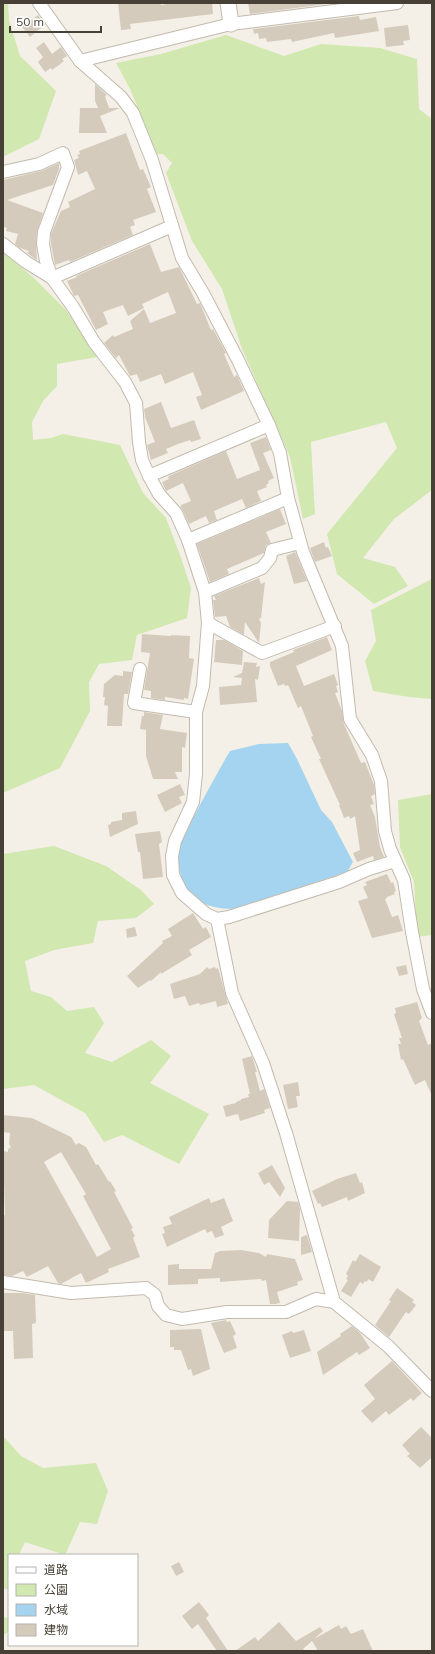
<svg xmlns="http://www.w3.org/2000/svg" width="435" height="1654" viewBox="0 0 435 1654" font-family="Mulish,'Noto Sans JP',sans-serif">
  <rect width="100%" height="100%" fill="#f4f0e7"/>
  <g fill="#d1e8b0">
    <polygon points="3,3 8,3 9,20 20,56 56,91 39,139 3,157"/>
    <polygon points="226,35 284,56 321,44 380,48 417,59 419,109 432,119 432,490 394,519 363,558 395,567 408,586 374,604 337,574 327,534 397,448 386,422 311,442 315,514 303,519 290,457 242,349 222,289 192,241 166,173 172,163 163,154 157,154 130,89 116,63 161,54"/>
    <polygon points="3,252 35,279 66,310 97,357 57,364 57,386 43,401 32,422 33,440 51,438 63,434 120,445 143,493 166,518 180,555 191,588 187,618 137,635 132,660 99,664 89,682 90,711 60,768 3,793"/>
    <polygon points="432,576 432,699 409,697 373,691 365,661 376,641 371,610 430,580"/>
    <polygon points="432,794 432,935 417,937 414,882 400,847 398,800"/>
    <polygon points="54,846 106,866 141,890 154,904 136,918 98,921 93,943 54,950 25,961 31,991 51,997 67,1011 94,1007 104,1023 85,1053 112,1062 151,1040 171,1056 150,1083 209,1114 179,1164 122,1135 104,1142 85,1113 34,1085 3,1089 3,854"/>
    <polygon points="3,1436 21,1456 43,1468 96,1463 108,1491 97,1524 80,1522 65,1555 25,1542 19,1555 9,1555 9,1590 3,1588"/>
    <polygon points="3,1617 9,1618 9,1632 3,1635"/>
  </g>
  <path fill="#a4d4f0" d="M288,743L297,759L321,810L332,822L353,862L347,872L234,909C204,909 184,898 179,867C178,861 177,852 179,846C182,837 189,827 193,818C205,796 217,773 230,751L259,744Z"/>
  <g fill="#d5cbbd" fill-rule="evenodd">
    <polygon points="118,3 161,3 161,5 173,3 212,3 213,14 130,24 131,29 121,30"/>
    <polygon points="248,3 326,3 326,4 250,14"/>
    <polygon points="38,15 45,25 30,37 22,27"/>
    <polygon points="359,16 360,20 376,17 379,31 335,38 334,33 292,42 291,39 267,42 266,38 259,39 258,33 254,34 253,29"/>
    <polygon points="408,25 410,40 403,41 404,45 386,47 384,28"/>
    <polygon points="44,42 52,54 61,47 67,56 62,59 64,61 59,65 52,70 51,68 45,72 38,62 43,57 36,48"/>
    <polygon points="95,84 107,95 105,96 109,108 120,108 100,116 107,133 79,133 80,108 98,108 95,101"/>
    <polygon points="126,133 140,170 143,169 151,187 147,189 156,212 133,220 135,225 130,227 133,235 70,262 69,260 55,265 51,244 51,234 61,211 70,207 68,202 95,189 87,171 78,175 74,160 79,158 77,155 80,154 79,151"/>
    <polygon points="59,163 59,169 53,185 7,200 43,213 37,231 36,244 37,260 27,253 29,251 20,248 15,244 18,234 6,231 7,228 3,227 3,180 41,171"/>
    <polygon points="150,244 161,272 179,267 197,304 200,303 211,330 213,329 226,353 224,354 234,377 237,375 244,391 201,410 196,397 202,395 193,372 165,384 161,374 140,382 137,374 130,376 119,355 116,358 104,343 113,335 114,337 133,329 130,321 144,309 150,323 176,313 168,292 142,304 144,308 128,316 123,305 103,312 108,324 96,330 78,295 74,296 67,281 77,277 76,276"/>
    <polygon points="161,402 171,428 194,420 201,439 191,442 190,440 178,444 166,449 168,453 151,460 147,445 155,442 145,417 144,409"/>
    <polygon points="266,437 271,450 263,453 274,478 268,481 269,483 266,485 267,487 257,491 261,501 246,508 242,499 214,511 217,520 209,523 206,516 189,524 181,507 181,505 191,501 183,483 166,491 162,482 169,479 168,477 171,475 226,451 237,479 260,470 250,443"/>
    <polygon points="280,509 286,524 266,532 271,543 266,545 264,553 227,569 229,574 210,582 197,544"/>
    <polygon points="324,542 326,548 328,547 332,556 315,562 310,548"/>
    <polygon points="295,552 307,581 294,584 286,556"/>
    <polygon points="259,578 261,584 265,582 261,618 259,619 261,623 259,643 245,622 244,635 230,627 226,616 215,617 213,600 216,600 214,596"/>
    <polygon points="142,634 171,636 171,635 190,636 189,658 194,659 188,699 184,698 184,700 165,697 165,700 151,698 151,691 144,690 150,653 141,652"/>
    <polygon points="327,637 332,650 296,666 304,686 334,674 338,685 336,686 338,692 335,693 342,711 344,724 361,763 365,762 374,785 375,794 371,796 374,804 370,805 375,817 380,847 384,857 374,860 373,856 357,862 353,853 360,850 355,816 350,819 349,816 344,818 339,805 340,805 319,759 321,759 311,737 313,736 301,706 298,708 288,685 285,686 284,684 278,686 270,666 270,662 294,652 293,650"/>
    <polygon points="216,640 224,640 243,651 242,665 214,662"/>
    <polygon points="244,662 257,663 256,667 260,666 258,680 255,679 257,702 220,705 219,687 241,685 242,678 233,677 242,673"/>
    <polygon points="123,671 132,672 128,694 124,694 122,726 107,726 108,706 104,705 105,697 103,697 104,684 115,675 123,676"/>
    <polygon points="144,712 163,715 160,729 187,733 185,748 182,747 182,772 175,772 178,779 153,779 146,756 146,730 140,729 142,716 144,716"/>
    <polygon points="180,784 185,795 179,797 182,803 165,812 157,795"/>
    <polygon points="136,811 138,824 110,837 108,825 111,824 111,822 122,820 122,813"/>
    <polygon points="160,831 162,842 159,844 163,877 143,879 140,852 138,852 135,834"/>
    <polygon points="387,874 391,883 393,882 396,891 394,892 395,894 387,897 387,898 385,899 392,917 398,915 403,931 372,938 358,901 368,898 363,887 367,885 365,882"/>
    <polygon points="193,913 203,929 206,927 211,937 189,950 192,955 161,974 161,972 151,981 150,980 138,988 127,976 163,943 162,941 172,936 168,929"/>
    <polygon points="135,927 137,936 127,938 126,929"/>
    <polygon points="406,965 408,974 399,976 396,967"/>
    <polygon points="207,967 209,969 215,967 216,969 218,968 228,1004 217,1007 216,1001 200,1005 199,1003 189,1006 185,996 174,999 170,984 200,974"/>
    <polygon points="417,1002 422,1018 419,1021 428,1045 432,1043 432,1096 425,1080 415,1085 403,1059 401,1060 398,1044 401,1044 399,1038 402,1038 394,1014 396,1013 395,1008"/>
    <polygon points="252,1056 257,1072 255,1072 260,1091 264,1089 270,1108 264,1110 265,1113 240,1121 238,1114 226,1117 223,1106 236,1103 236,1102 241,1100 241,1099 249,1097 248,1094 250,1094 242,1059"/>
    <polygon points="298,1082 300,1096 296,1096 298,1107 288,1109 283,1085"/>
    <path d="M3,1115L32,1118L71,1137L76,1145L79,1143L86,1147L96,1165L98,1164L109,1182L110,1181L116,1191L114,1192L133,1228L131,1229L135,1236L133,1238L140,1257L108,1269L109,1272L86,1283L81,1273L61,1284L58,1283L48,1266L27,1277L23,1271L12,1276L3,1275V1216L5,1215L3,1151L8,1152V1149L11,1147L9,1144L10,1133L3,1132ZM61,1152L86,1194L83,1196L111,1249L97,1257L44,1162Z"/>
    <polygon points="272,1165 285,1188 280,1197 269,1182 264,1185 258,1173"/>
    <polygon points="356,1173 360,1183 362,1182 365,1193 348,1201 347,1197 322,1207 320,1203 318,1204 312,1191 337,1179"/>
    <polygon points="209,1198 211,1203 224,1198 233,1221 221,1227 224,1235 215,1238 212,1231 207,1233 205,1229 167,1247 162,1234 165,1233 163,1227 172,1224 169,1217"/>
    <polygon points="287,1201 298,1202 300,1209 299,1241 268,1238 269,1220"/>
    <polygon points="307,1235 312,1252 301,1255 301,1237"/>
    <polygon points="241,1250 259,1253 266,1257 267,1254 295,1259 303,1280 297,1282 298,1285 277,1292 280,1303 276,1304 270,1304 266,1280 262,1281 261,1279 220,1282 220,1278 198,1279 198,1284 168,1285 168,1265 179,1264 179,1269 211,1269 215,1253 220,1251"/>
    <polygon points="360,1254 381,1267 373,1282 368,1279 367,1282 365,1281 363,1284 360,1282 351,1297 341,1291 348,1280 346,1279 348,1276 346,1274 353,1260 355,1262"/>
    <polygon points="397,1288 414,1300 412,1302 416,1305 409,1314 406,1312 389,1337 375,1325 391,1301 389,1300"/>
    <polygon points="3,1293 23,1293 35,1295 36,1323 32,1324 33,1358 14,1359 13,1331 3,1331"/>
    <polygon points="226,1320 227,1322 230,1321 236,1334 233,1336 237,1348 224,1353 211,1323"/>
    <polygon points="352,1326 360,1333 370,1348 359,1355 357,1352 323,1375 317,1352 341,1336 340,1334"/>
    <polygon points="201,1329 210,1369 193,1376 191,1369 188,1370 181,1350 174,1350 174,1347 170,1347 170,1330"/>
    <polygon points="304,1330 311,1351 290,1358 282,1335 292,1331 293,1333"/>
    <polygon points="392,1361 422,1393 413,1401 411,1398 389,1415 386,1411 372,1423 361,1411 375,1399 364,1385"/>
    <polygon points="421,1427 432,1438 432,1457 420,1468 407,1456 410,1454 402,1445"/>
    <polygon points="179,1562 184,1572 176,1576 171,1566"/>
    <polygon points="199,1602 209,1615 206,1618 228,1651 217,1651 198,1624 192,1629 182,1616"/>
    <polygon points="279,1622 296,1641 320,1627 323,1631 314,1639 339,1625 341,1629 346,1626 351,1634 363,1629 373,1651 318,1651 312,1641 303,1649 305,1651 235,1651 255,1637 258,1641"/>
  </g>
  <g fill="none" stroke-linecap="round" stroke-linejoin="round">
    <g stroke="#c2baad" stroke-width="14">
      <g id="minor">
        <polyline points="39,3 80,61 121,97 133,113 152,160 182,258 203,293 237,358 269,425 280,453 288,498 303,552 342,646 350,719 372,755 381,781 385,831 390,849 404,880 412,932 423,989 432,1013"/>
        <polyline points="80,61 231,24 397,3"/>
        <polyline points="3,172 39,164 63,153 68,167 44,232 43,244 46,261 52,278 73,307 94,342 125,382 136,403 139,442 142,460 149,476 159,494 176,513 188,540 205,592 208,623 203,686 196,712 196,774 193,802 175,841 172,856 173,875 182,893 206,914 217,919 229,917 339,882 369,869 395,861"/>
        <polyline points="3,244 26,262 52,278 172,226"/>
        <polyline points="149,476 269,425"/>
        <polyline points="188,540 288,498"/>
        <polyline points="205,592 262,568 270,558 272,550 300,543"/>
        <polyline points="208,623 262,653 335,626"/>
        <polyline points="140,669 134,703 196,712"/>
        <polyline points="217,919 232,993 263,1063 286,1133 334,1302"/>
        <polyline points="3,1282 71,1293 146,1288 155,1295 158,1306 166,1315 182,1319 227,1312 286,1312 316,1299 334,1302 388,1346 432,1391"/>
      </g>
    </g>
    <g stroke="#c2baad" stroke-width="17">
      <polyline id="tertiary" points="228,3 231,24"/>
    </g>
    <use href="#minor" stroke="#fff" stroke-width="12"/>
    <use href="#tertiary" stroke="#fff" stroke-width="15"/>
  </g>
  <rect width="435" height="1654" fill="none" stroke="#474036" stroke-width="8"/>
  <rect x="8" y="1554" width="130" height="92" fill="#ffffff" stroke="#b5b3af"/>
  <rect x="16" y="1567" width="20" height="6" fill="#ffffff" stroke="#b5b3af"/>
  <text x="44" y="1574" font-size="12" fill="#474036">道路</text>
  <rect x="16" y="1584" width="20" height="12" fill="#d1e8b0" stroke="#b5b3af"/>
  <text x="44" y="1594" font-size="12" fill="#474036">公園</text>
  <rect x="16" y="1604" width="20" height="12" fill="#a4d4f0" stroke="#b5b3af"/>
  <text x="44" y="1614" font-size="12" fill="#474036">水域</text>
  <rect x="16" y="1624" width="20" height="12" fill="#d5cbbd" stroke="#b5b3af"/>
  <text x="44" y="1634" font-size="12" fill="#474036">建物</text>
  <path d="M10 26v6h91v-6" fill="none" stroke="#474036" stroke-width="2"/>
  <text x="16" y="26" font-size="12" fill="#474036" stroke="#ffffff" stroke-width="3" paint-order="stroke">50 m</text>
</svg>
